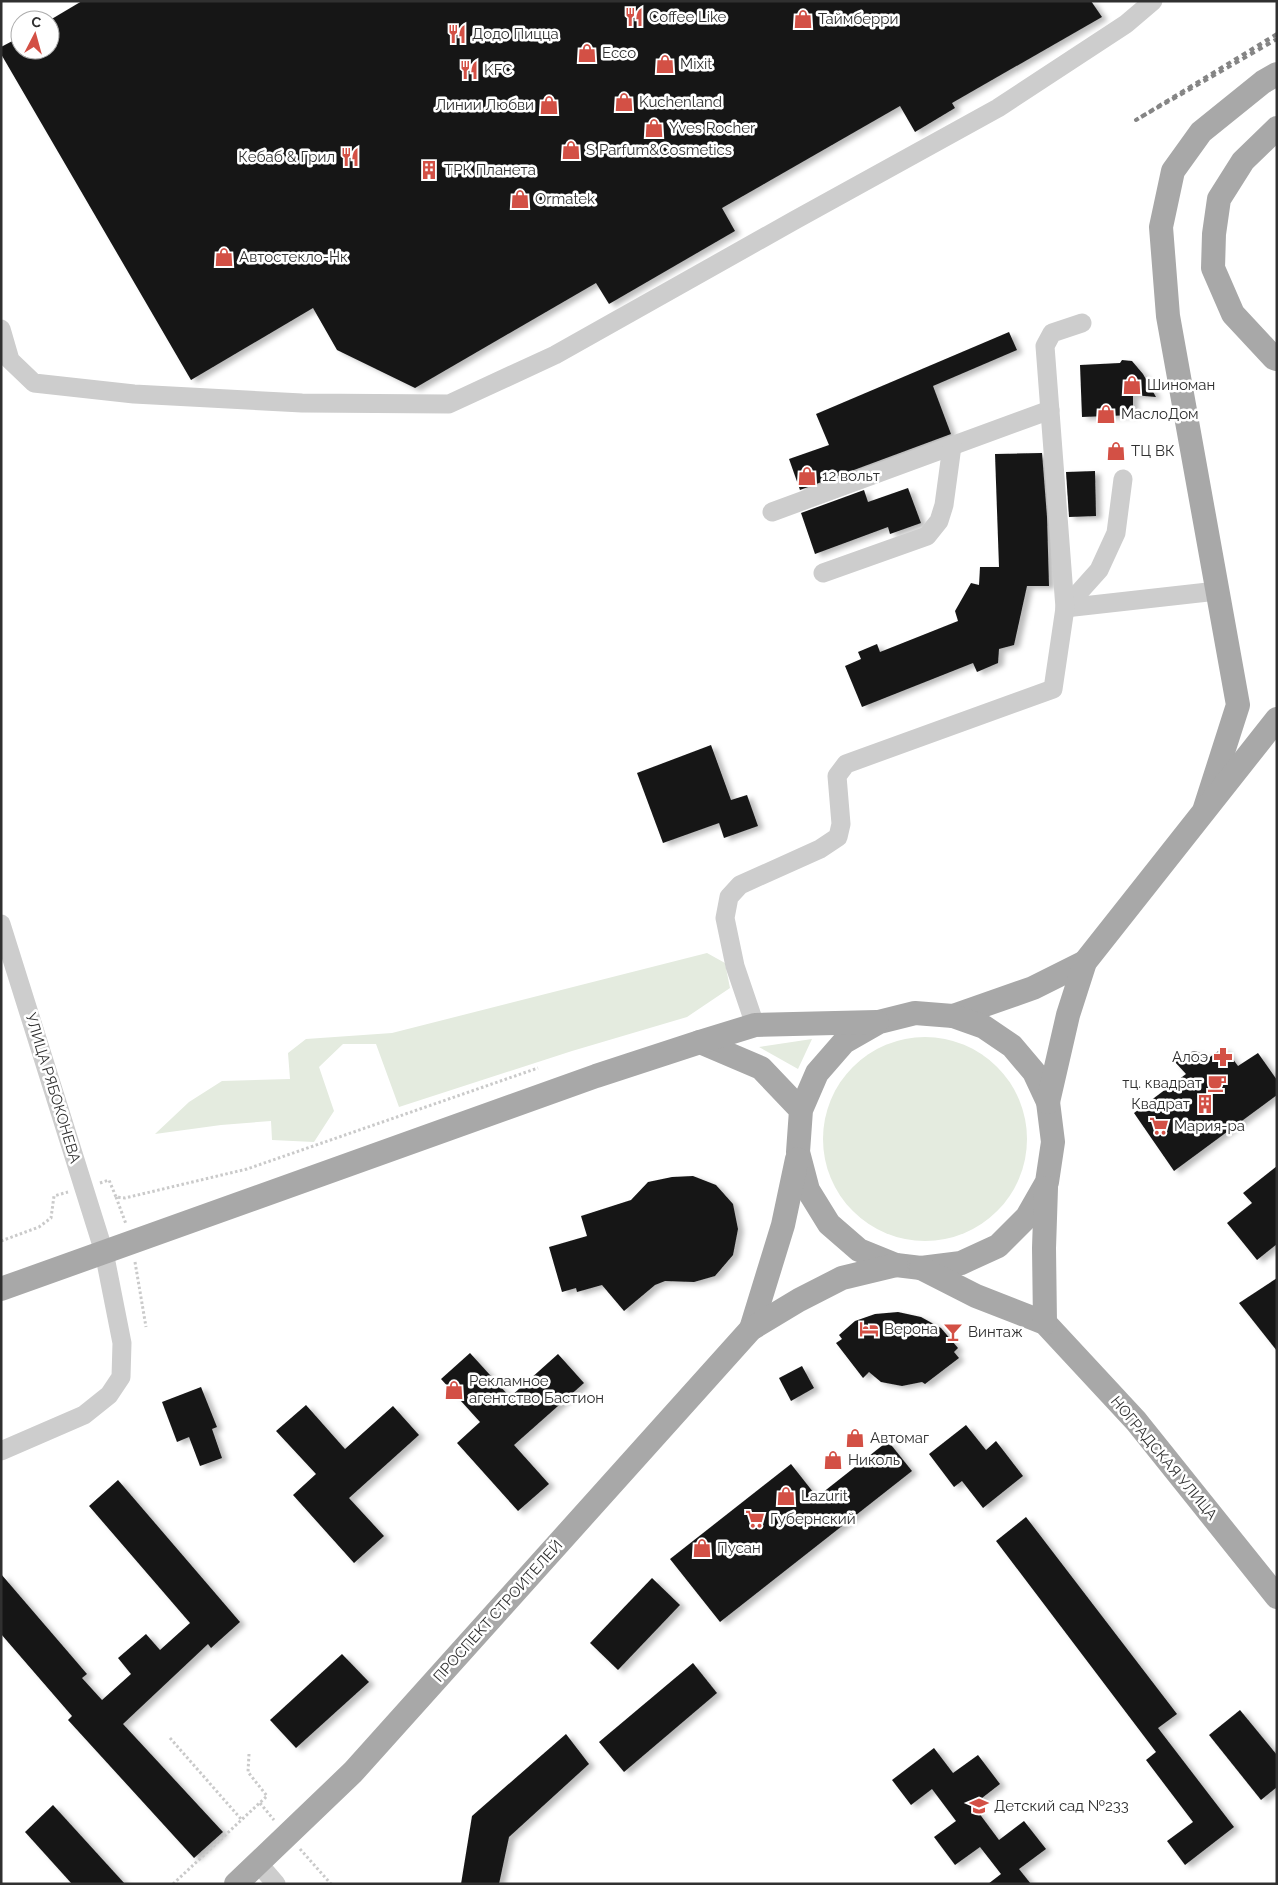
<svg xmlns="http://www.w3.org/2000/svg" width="1278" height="1885" viewBox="0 0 1278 1885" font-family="Raleway,sans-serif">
  <defs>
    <filter id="shadow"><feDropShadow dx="5.5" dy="3" stdDeviation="2.5" flood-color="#0004"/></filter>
  </defs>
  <rect width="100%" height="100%" fill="#fff"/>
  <g fill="#e4ebdf">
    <polygon points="707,953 725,963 730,988 687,1017 572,1051 399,1107 376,1044 343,1044 319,1067 334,1111 314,1142 272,1140 271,1121 221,1125 155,1134 189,1102 222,1081 290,1079 288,1053 306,1039 392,1033"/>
    <circle cx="925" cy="1139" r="102"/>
    <polygon points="812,1039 798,1069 759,1047"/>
  </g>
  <g fill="#171717" filter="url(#shadow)">
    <polygon points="82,1 1091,1 1102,17 952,103 955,108 915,132 900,106 722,208 735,231 609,304 596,283 415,388 337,350 313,308 191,380 1,54 1,47 20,37 20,50 50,50 50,20"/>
    <polygon points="1009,332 1017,350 933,386 951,434 800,490 789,459 829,445 816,414"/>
    <polygon points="1122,360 1132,361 1143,374 1156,397 1133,395 1133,415 1082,417 1080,365 1120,363"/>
    <polygon points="1042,453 1047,517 1049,586 1027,586 1014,645 999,649 998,663 977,672 973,663 862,707 845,666 861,659 858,652 877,644 880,652 958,621 955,611 971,583 979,585 980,567 999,567 995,454"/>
    <polygon points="1095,471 1096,516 1069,517 1066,472"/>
    <polygon points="908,488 921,523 890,534 888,527 815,554 801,513 864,490 868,502"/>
    <polygon points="711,745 731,800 747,795 758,826 724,838 719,823 663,843 637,773"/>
    <polygon points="1224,1047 1238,1066 1258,1053 1277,1080 1277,1095 1174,1171 1134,1113 1186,1074 1175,1062 1183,1054 1195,1051 1210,1057"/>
    <polygon points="1277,1166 1277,1244 1257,1260 1227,1223 1252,1203 1243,1193"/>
    <polygon points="693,1176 716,1185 733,1204 738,1229 733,1255 715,1276 694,1282 665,1281 655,1285 624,1311 602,1285 577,1292 576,1288 562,1292 549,1247 587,1236 581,1216 631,1200 648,1182 672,1177"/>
    <polygon points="1277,1278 1277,1351 1239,1303"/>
    <polygon points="898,1312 921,1317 941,1328 958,1348 954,1352 959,1358 925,1384 922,1382 902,1386 881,1382 869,1372 863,1378 836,1343 842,1339 839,1335 855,1321 875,1314"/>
    <polygon points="470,1353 510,1397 558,1354 584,1383 514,1445 549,1484 518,1511 457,1443 480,1422 441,1379"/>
    <polygon points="802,1366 814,1388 791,1401 779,1378"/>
    <polygon points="201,1387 217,1427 212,1429 222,1458 200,1466 189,1437 177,1442 162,1402"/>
    <polygon points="306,1405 345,1449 393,1406 419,1435 349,1498 384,1536 354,1563 293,1495 316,1474 276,1431"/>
    <polygon points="966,1425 986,1450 996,1441 1023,1476 983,1508 962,1481 954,1487 929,1454"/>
    <polygon points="888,1441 912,1471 720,1622 670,1559 791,1464 817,1497"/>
    <polygon points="118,1480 240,1622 211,1648 208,1644 123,1724 223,1832 194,1858 68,1720 72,1716 1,1634 1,1574 87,1674 82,1678 102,1700 131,1674 118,1658 146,1634 160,1650 190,1623 89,1506"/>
    <polygon points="1026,1517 1177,1714 1158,1728 1234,1827 1185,1865 1167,1841 1193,1822 1146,1760 1156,1752 996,1541"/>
    <polygon points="652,1578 680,1605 618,1670 590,1643"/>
    <polygon points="342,1654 369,1682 296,1748 270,1720"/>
    <polygon points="693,1663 717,1693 624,1772 599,1742"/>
    <polygon points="1240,1710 1277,1755 1277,1787 1261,1800 1209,1735"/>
    <polygon points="566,1734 589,1764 509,1837 499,1884 461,1884 472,1816"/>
    <polygon points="934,1748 953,1773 978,1755 1000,1784 973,1805 999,1840 1024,1821 1046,1849 1019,1869 1031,1884 988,1884 1001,1874 980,1847 955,1865 934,1837 956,1821 932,1789 911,1805 892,1780"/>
    <polygon points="53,1805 125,1884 72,1884 25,1832"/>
  </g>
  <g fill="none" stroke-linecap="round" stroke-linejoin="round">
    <g stroke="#cacaca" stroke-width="3" stroke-dasharray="2.5 2.5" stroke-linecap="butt">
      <polyline points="100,1183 109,1180 116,1197 125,1198 247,1169 538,1068"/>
      <polyline points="116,1197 126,1224"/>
      <polyline points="1,1241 39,1227 51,1218 54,1196 68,1192"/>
      <polyline points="135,1262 146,1327"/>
      <polyline points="170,1738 241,1819"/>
      <polyline points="260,1803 274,1820"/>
      <polyline points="300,1849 331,1884"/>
      <polyline points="173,1884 267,1796 248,1772 249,1754"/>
    </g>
    <g stroke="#cdcdcd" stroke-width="19">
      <polyline points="1,329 10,360 34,383 134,394 302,403 449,404 555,355 795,220 998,108 1126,24 1153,1"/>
      <polyline points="772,512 1050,410"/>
      <polyline points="823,573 927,536 939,521 944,505 952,446"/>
      <polyline points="1065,608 1217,591"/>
      <polyline points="1065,608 1099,570 1116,533 1123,479"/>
      <polyline points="1,924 104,1252 122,1343 121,1377 109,1395 84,1415 1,1451"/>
      <polyline points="755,1025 735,966 725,918 729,897 740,885 820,849 838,837 841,824 837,776 846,764 1053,689 1065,608 1045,346 1052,333 1082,323"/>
      <polyline points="258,1863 276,1884"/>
    </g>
    <g stroke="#a8a8a8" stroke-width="24">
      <polyline points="1277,128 1243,161 1219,199 1214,234 1213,268 1233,314 1274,358 1277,359"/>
      <polyline points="1205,808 1238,705 1168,316 1161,227 1173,171 1201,132 1263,82 1277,74"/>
      <polyline points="953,1016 1033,988 1085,962"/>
      <polyline points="700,1042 761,1068 801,1110 798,1152 808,1190 829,1224 859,1250 896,1265 921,1268 961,1263 998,1246 1027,1217 1047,1182 1053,1142 1048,1102 1034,1072 1012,1046 984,1027 953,1016 915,1013 879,1022 844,1042 817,1073 801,1110"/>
      <polyline points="1048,1102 1068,1015 1085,962 1277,719"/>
      <polyline points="921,1268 976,1296 1045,1323 1136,1421 1277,1597"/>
      <polyline points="1,1289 596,1076 700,1042 755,1025 877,1022"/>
      <polyline points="1045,1323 1044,1248 1046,1188"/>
      <polyline points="751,1329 783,1225 797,1159"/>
      <polyline points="236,1884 353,1772 751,1329 799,1300 842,1278 896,1265"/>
    </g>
    <polyline stroke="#858585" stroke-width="4" stroke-dasharray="5 4" stroke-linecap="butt" points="1277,34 1136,120 1277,39"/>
  </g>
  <defs>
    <g id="restaurant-bare" transform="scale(1.5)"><path d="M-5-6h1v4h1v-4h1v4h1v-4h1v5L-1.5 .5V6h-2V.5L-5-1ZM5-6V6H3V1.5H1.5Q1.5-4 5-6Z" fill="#d35045" stroke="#fff" stroke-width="2.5" paint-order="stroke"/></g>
    <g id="shop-bare" transform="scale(1.5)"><path d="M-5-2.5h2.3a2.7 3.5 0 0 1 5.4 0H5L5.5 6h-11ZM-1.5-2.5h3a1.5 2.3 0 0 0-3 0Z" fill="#d35045" stroke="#fff" stroke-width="2.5" paint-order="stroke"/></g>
    <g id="building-bare" transform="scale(1.5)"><path d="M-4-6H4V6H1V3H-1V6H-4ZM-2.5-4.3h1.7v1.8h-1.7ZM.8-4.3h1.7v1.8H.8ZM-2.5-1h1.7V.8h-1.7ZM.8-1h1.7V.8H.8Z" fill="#d35045" stroke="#fff" stroke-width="2.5" paint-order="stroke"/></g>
    <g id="pharmacy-bare" transform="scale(1.5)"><path d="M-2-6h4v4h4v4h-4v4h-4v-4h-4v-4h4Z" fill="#d35045" stroke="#fff" stroke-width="2.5" paint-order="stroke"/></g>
    <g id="cafe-bare" transform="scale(1.5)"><path d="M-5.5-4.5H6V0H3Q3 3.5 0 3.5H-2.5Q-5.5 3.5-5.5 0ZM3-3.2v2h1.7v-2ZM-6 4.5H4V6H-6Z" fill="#d35045" stroke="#fff" stroke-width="2.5" paint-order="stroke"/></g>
    <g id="supermarket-bare" transform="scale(1.5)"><path d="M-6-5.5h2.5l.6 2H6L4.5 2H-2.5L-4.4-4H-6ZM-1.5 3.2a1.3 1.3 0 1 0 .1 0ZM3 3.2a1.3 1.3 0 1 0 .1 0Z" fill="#d35045" stroke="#fff" stroke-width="2.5" paint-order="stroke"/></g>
    <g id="hotel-bare" transform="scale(1.5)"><path d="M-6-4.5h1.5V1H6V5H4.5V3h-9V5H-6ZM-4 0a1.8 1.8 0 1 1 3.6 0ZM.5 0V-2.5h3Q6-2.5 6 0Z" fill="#d35045" stroke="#fff" stroke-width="2.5" paint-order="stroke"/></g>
    <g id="bar-bare" transform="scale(1.5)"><path d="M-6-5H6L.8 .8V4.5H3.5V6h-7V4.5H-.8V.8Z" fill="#d35045" stroke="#fff" stroke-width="2.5" paint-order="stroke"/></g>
    <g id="school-bare" transform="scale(1.5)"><path d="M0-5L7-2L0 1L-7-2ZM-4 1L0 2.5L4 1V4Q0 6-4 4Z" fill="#d35045" stroke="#fff" stroke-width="2.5" paint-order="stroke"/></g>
  </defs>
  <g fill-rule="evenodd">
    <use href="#restaurant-bare" x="634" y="17"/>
    <use href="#shop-bare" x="803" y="19"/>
    <use href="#restaurant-bare" x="457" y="34"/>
    <use href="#shop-bare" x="587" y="53"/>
    <use href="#shop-bare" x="665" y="64"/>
    <use href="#restaurant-bare" x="469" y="70"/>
    <use href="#shop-bare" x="624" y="102"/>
    <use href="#shop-bare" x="549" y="105"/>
    <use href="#shop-bare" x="654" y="128"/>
    <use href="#shop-bare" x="571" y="150"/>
    <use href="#restaurant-bare" x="350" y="157"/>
    <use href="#building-bare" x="429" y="170"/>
    <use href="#shop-bare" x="520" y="199"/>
    <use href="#shop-bare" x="224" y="257"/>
    <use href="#shop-bare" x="1132" y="385"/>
    <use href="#shop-bare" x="1106" y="414"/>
    <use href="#shop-bare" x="1116" y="451"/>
    <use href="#shop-bare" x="807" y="476"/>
    <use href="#pharmacy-bare" x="1223" y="1057"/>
    <use href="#cafe-bare" x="1217" y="1083"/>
    <use href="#building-bare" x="1205" y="1104"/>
    <use href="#supermarket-bare" x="1159" y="1126"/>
    <use href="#hotel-bare" x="869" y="1329"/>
    <use href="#bar-bare" x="953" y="1332"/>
    <use href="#shop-bare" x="454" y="1390"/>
    <use href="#shop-bare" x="855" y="1438"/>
    <use href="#shop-bare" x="833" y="1460"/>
    <use href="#shop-bare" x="786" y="1496"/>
    <use href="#supermarket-bare" x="755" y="1519"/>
    <use href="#shop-bare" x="702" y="1548"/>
    <use href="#school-bare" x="979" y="1806"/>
  </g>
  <g text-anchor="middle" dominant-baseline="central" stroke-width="5" stroke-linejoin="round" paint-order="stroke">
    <g font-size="15" fill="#303030" stroke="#fff" text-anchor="start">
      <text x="649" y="17">Coffee Like</text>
      <text x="818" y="19">Таймберри</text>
      <text x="472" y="34">Додо Пицца</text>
      <text x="602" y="53">Ecco</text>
      <text x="680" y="64">Mixit</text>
      <text x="484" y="70">KFC</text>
      <text x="639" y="102">Kuchenland</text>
      <text x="534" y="105" text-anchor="end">Линии Любви</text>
      <text x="669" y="128">Yves Rocher</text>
      <text x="586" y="150">S Parfum&amp;Cosmetics</text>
      <text x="335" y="157" text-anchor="end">Кeбаб &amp; Грил</text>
      <text x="444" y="170">ТРК Планета</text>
      <text x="535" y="199">Ormatek</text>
      <text x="239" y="257">Автостекло-Нк</text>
      <text x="1147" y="385">Шиноман</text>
      <text x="1121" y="414">МаслоДом</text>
      <text x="1131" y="451">ТЦ ВК</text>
      <text x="822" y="476">12 вольт</text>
      <text x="1208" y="1057" text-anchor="end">Алоэ</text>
      <text x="1202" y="1083" text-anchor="end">тц. квадрат</text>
      <text x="1190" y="1104" text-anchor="end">Квадрат</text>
      <text x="1174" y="1126">Мария-ра</text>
      <text x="884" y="1329">Верона</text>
      <text x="968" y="1332">Винтаж</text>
      <text x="469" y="1381">Рекламное<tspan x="469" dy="17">агентство Бастион</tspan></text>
      <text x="870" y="1438">Автомаг</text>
      <text x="848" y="1460">Николь</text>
      <text x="801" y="1496">Lazurit</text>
      <text x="770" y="1519">Губернский</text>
      <text x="717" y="1548">Пусан</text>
      <text x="994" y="1806">Детский сад №233</text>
    </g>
    <g font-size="15" fill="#303030" stroke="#fff">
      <text transform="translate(53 1088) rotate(73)">УЛИЦА РЯБОКОНЕВА</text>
      <text transform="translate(1164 1458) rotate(50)">НОГРАДСКАЯ УЛИЦА</text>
      <text transform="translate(498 1611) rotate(-48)">ПРОСПЕКТ СТРОИТЕЛЕЙ</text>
    </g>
  </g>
  <rect width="1278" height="1885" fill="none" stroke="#303030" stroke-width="5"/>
  <g transform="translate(35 35) rotate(6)"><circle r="24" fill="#ffffff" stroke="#acacac"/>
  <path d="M0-4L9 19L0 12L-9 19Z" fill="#d35045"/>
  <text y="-8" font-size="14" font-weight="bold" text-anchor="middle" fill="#303030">С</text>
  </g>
</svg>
